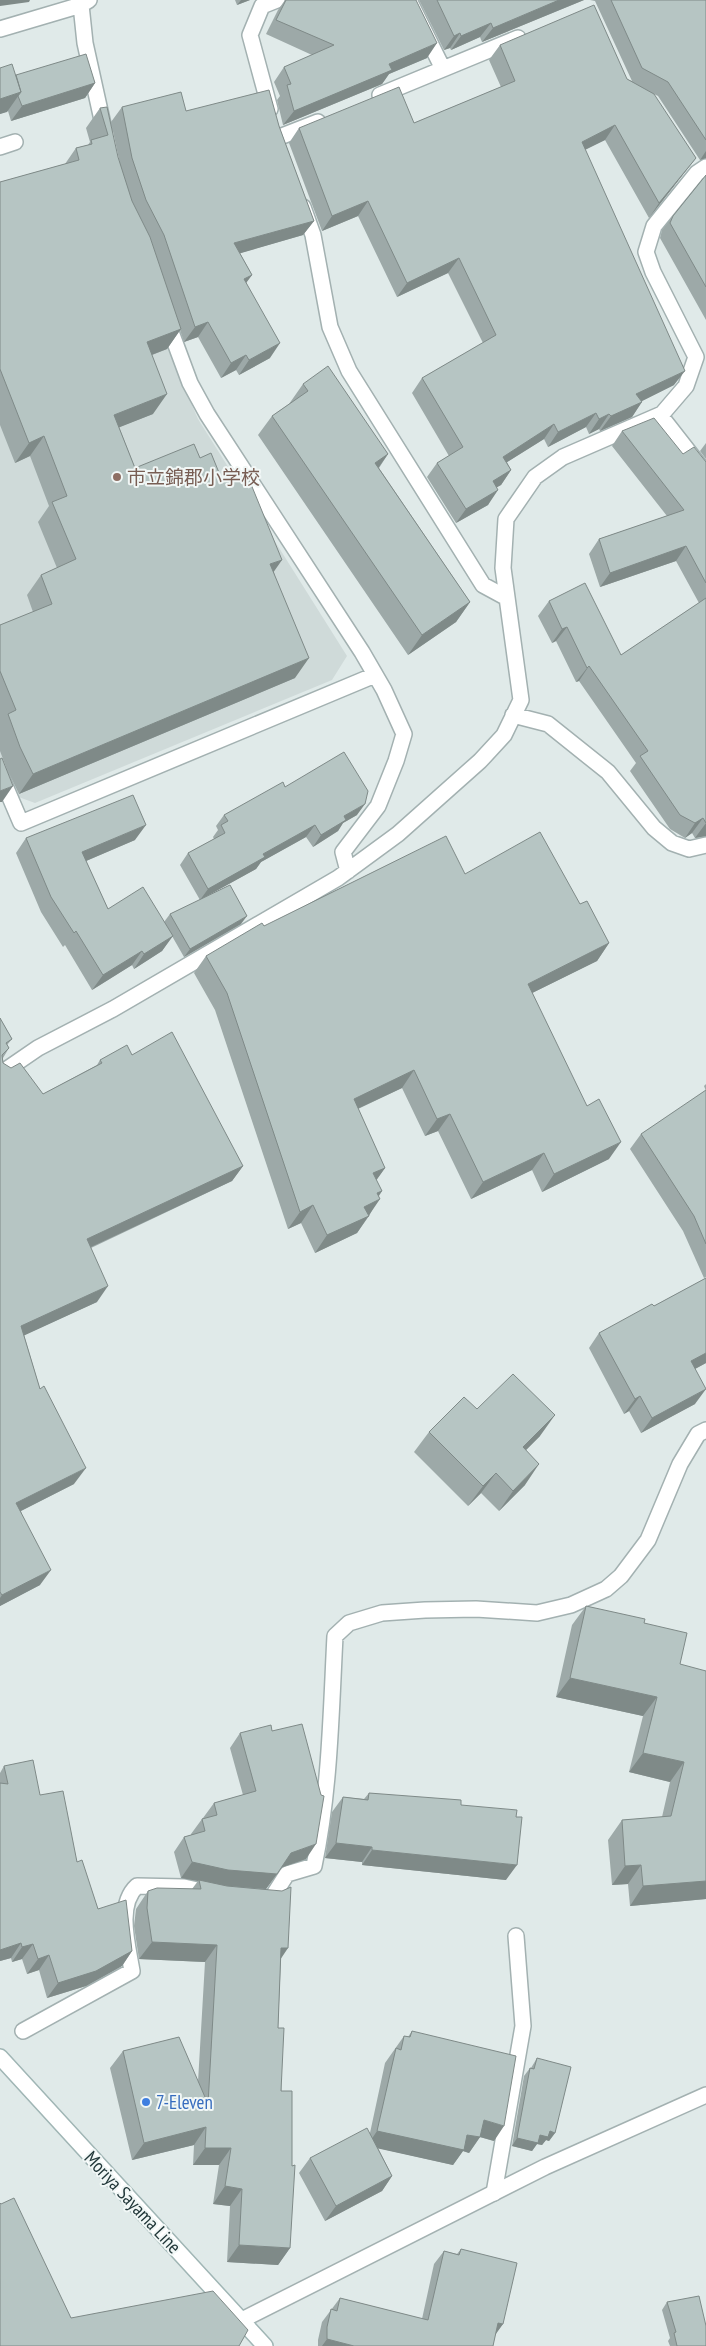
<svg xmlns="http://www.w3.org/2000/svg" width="706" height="2346" font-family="'PT Sans Narrow','Noto Sans JP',sans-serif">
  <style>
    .built { fill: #cfdad9 }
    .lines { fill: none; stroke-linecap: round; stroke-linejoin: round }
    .minor-casing { stroke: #a3b1b1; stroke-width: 18 }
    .tertiary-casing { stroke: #a3b1b1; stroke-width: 18 }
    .secondary-casing { stroke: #a0b6b5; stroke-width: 18 }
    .minor { stroke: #fff; stroke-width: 15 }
    .tertiary { stroke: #fff; stroke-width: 15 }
    .secondary { stroke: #fff; stroke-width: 15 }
    .wall { fill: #9da9a8 }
    .shaded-wall { fill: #7f8a88 }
    .building { fill: #b6c5c3; stroke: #7f8a88 }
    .education-dot { fill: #8d6e63; stroke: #f1f7f6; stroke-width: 2 }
    .shop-dot { fill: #3f7fe0; stroke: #f1f7f6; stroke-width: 2 }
    .labels { text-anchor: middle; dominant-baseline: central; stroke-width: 4; stroke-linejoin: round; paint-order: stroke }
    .education-label { font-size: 19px; fill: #785e54; stroke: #f1f7f6; text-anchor: start }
    .shop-label { font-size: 19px; fill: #366cbe; stroke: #f1f7f6; text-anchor: start }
    .street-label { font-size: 19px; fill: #22383a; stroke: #f1f7f6 }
  </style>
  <rect width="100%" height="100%" fill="#e0eae9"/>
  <path class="built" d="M111 218 198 419 347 656 332 680 35 803 13 795 0 760V248Z"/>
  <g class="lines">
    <g class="minor-casing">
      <path id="minor" d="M409 0 443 69
        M81 5 85 43 104 129
        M0 29 81 5 89 0
        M380 95 518 38
        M270 109 250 35 262 6 277 0
        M277 138 318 122
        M0 147 15 142
        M303 207 313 235 330 327 349 371 483 585 507 598
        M167 321 190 383 207 414 362 652 384 690 404 734 396 761 378 806 343 852 348 871
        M660 415 706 474
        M513 715 548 724 608 772 654 828 672 843 689 849 706 845
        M0 774 21 823 375 675
        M0 1074 38 1048 113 1009 338 878 398 834 480 761 504 735 521 700 503 568 506 519 535 477 563 457 662 414 686 386 696 357 653 272 646 252 654 226 697 173 706 167
        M262 1898 271 1899 287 1874 314 1866C330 1791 331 1712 335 1636L349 1623 382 1613 425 1610 476 1609 537 1613 571 1605 606 1589 621 1576 648 1540 680 1464 698 1434 706 1430
        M23 2031 132 1971C128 1946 116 1905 137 1886L184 1887 211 1893
        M494 2193 523 2026 516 1936"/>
    </g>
    <g class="tertiary-casing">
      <path id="tertiary" d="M242 2320 545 2167 706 2095"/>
    </g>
    <g class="secondary-casing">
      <path id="secondary" d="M0 2057 265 2346"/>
    </g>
    <use href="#minor" class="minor"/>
    <use href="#tertiary" class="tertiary"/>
    <use href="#secondary" class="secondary"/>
  </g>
  <path class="wall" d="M235 0H250L237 5Z
    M285 0H416L427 58 389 74 382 84 283 125 277 100 280 96 274 82 284 67 312 55 266 34 278 10Z
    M419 0H584L482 42 480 37 451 50 450 48 444 50Z
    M590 0H706V158L700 160 658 96 652 93 696 158 685 172 649 218 605 140 585 150 674 385 642 401 632 417 600 431 599 429 589 434 586 427 548 447 544 439 507 462 511 470 501 485 496 487 488 505 456 523 427 477 437 463 449 456 412 393 422 378 483 343 448 273 397 297 358 216 322 231 289 143 299 128 414 123 501 87 489 60 500 45 627 79 632 81 595 1Z
    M0 68 16 75 95 83 85 98 11 121 8 111 0 114Z
    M122 107 186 111 279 126 314 221 303 235 240 253 252 275 246 282 270 358 239 375 236 370 221 378 198 337 184 342 180 330 167 349 152 355 153 414 119 427 135 468 200 458 222 480 274 572 295 678 19 794 6 767 0 751V625L33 612 27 595 41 575 57 568 38 522 49 506 30 456 15 463 0 425V182L65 164 76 148 88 145 90 142 86 128 100 108 120 164 111 122Z
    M706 175V320L660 238 662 230 673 216Z
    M303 384 388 454 379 468 470 602 456 622 408 655 258 435 272 416 289 404Z
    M622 431 683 454 706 462V836L695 838 692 833 685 838 670 829 630 771 636 763 579 681 576 682 556 641 552 643 538 616 549 601 621 655 699 603 676 561 600 587 589 554 599 539 667 516 612 446Z
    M706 443V459L700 451Z
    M285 787 357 815 343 823 338 831 313 847 306 837 261 862 256 869 203 898 241 924 184 957 172 936 162 951 134 969 132 965 92 990 65 945 63 947 41 912 16 853 26 838 135 840 86 861 108 909 164 922 170 914 200 900 180 865 188 853 214 839 213 837 218 830 216 826 224 815Z
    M465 874 580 904 609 943 597 961 532 993 609 1159 542 1192 532 1170 471 1199 438 1131 425 1136 402 1088 358 1109 385 1168 376 1180 382 1191 379 1196 369 1216 357 1233 315 1253 301 1223 288 1229 215 1010 194 973 206 956 264 926Z
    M0 1018 12 1039 7 1045 9 1048 3 1058V1063L43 1094 97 1065 100 1060 132 1055 243 1166 232 1181 91 1248 97 1302 24 1335 40 1389 74 1484 21 1511 40 1585 0 1606Z
    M706 1084V1277L704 1278 683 1231 630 1149 641 1134 706 1091 704 1086Z
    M706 1278V1363L695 1369V1404L641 1433 629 1411 624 1414 589 1348 599 1333 654 1306Z
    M477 1409 540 1436 526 1450 525 1485 499 1511 481 1493 468 1506 414 1452 429 1432Z
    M586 1606 644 1623 680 1664 706 1899 630 1906 628 1884 612 1885 608 1840 622 1820 662 1817 670 1782 629 1772 643 1716 556 1697 572 1625Z
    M240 1733 306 1859 281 1868 266 1889 281 1959 278 2028 290 2248 278 2265 227 2262 230 2206 213 2204 219 2165H193L194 2145 132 2160 110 2068 123 2051 198 2082 205 1962 139 1959 134 1926 136 1909 148 1891 192 1889 198 1881 181 1878 174 1852 184 1837 191 1835V1834L202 1819 203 1818 214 1803 243 1795 230 1748Z
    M4 1766 40 1795 77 1862 98 1909 132 1951 122 1966 86 1986 47 1998 39 1970 27 1974 22 1959 12 1962 11 1958 0 1961V1773Z
    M369 1793 461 1805 506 1880 362 1865V1862L325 1858 332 1812 343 1797 364 1799Z
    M412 2031 494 2141 480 2137 469 2153 463 2151 453 2165 378 2148 392 2176 382 2191 325 2221 299 2173 310 2158 370 2133 385 2063 404 2036 408 2037Z
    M537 2058 555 2133 549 2141 546 2140 542 2145 537 2144 532 2151 512 2146 524 2076 530 2068H531Z
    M461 2249 503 2324 495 2334 493 2346H318V2340L322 2322 340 2298 422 2319 434 2264 444 2251 457 2254Z
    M667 2302 706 2346H670L668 2341 670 2338 662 2310Z"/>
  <path class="shaded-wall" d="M0 0H30L29 2 0 6Z
    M241 0H250L237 5Z
    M559 0H584L482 42 493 28Z
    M491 23 480 37 451 50 461 36Z
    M460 33 450 48 444 50 454 36Z
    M437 43 427 58 389 74 382 84 283 125 294 111 389 64Z
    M95 83 85 98 11 121 22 106Z
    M21 92 7 112 0 114V99Z
    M615 125 605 140 572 156 582 142Z
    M706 151V158L700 160Z
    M696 158 685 172 649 218 659 203Z
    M368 201 358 216 322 231 332 216Z
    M314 221 303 235 224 258 234 243Z
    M459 258 448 273 397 297 407 283Z
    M252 275 241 290 244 279Z
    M208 322 198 337 184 342 195 327Z
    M181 329 167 349 133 362 147 342Z
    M280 343 270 358 239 375 249 360Z
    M246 355 236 370 221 378 231 363Z
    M685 371 674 385 626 409 636 394Z
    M167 394 153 414 100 435 114 415Z
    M642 402 632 417 600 431 611 416Z
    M596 413 586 427 548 447 558 432Z
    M609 414 599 429 589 434 599 419Z
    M554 424 544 439 493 471 503 457Z
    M44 436 30 456 15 463 29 443Z
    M388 454 374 474 375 463Z
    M511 470 501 485 482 496 493 481Z
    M498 490 488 505 456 523 466 509Z
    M686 546 676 561 600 587 610 573Z
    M282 560 268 580 270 564Z
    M470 602 456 622 408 655 422 635Z
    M567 627 556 641 552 643 562 629Z
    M309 658 295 678 19 794 33 774Z
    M589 666 579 681 576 682 587 668Z
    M13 786 2 802H0V791Z
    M365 804 357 815 343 823 338 831 313 847 321 835 344 816Z
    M703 818 692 833 685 838 695 823Z
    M706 823V836L695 838Z
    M146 825 135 840 72 867 82 852Z
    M315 825 306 837 261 862 256 869 200 900 208 889 263 854Z
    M247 916 241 924 184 957 190 949Z
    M173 936 162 951 134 969 144 954Z
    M609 943 597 961 516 1001 528 984Z
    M142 951 132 965 92 990 103 975Z
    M414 1070 402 1088 342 1116 354 1099Z
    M450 1114 438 1131 425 1136 437 1119Z
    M621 1142 609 1159 542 1192 554 1174Z
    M544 1153 532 1170 471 1199 483 1182Z
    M243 1166 232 1181 76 1254 87 1239Z
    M385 1168 373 1185V1173Z
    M382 1191 374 1202 380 1199 357 1233 315 1253 327 1235 364 1207 377 1193Z
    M313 1205 301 1223 288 1229 300 1212Z
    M108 1286 97 1302 10 1342 21 1326Z
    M706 1353V1363L680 1377 691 1361Z
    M706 1389 695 1404 641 1433 652 1418Z
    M640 1396 629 1411 624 1414 635 1399Z
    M555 1415 540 1436 508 1468 523 1447Z
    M539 1464 525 1485 499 1511 513 1491Z
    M86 1468 74 1484 5 1519 16 1503Z
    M496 1473 481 1493 468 1506 483 1486Z
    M51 1570 40 1585 0 1606V1598L2 1595Z
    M570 1678 657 1697 643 1716 556 1697Z
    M643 1753 684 1762 670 1782 629 1772Z
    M336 1843 372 1847 362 1862 325 1858Z
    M316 1844 306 1859 280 1868 291 1853Z
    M372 1850 517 1865 506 1880 362 1865Z
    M192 1862 277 1874 266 1889 217 1885 199 1880 198 1881 181 1878Z
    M641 1865 628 1884 612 1885 625 1866Z
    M706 1881V1899L630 1906 643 1886Z
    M152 1942 217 1945 205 1962 139 1959Z
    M21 1943 11 1958 0 1961V1950Z
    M33 1944 22 1959 12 1962 22 1947Z
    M281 1948H288L276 1966Z
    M132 1951 122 1966 86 1986 47 1998 58 1983Z
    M49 1955 39 1970 27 1974 38 1959Z
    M484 2120 504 2126 494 2141 473 2135Z
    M206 2127 194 2145 132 2160 144 2143Z
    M377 2131 467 2135 480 2137 469 2153 463 2151 453 2165 367 2146Z
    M550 2131 555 2133 549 2141 546 2140 542 2145 537 2144 532 2151 512 2146 517 2138 540 2135Z
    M205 2148H231L219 2165H193Z
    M392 2176 382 2191 325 2221 336 2206Z
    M225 2186 242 2189 230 2206 213 2204Z
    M239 2245 290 2248 278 2265 227 2262Z
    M498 2323 503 2324 493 2338Z
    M327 2339 354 2346H322Z"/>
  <path class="building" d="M286 0H416L437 43 389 64 392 70 294 111 287 85 291 84 284 67 334 45 276 20Z
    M437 0H559L493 28 491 23 461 36 460 33 454 36Z
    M611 0H706V140L668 82 642 68Z
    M594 5 627 79 654 94 696 158 659 203 615 125 582 142 685 371 636 394 642 402 611 416 609 414 599 419 596 413 558 432 554 424 503 457 511 470 493 481 498 490 466 509 437 463 463 447 422 378 496 335 459 258 407 283 368 201 332 216 299 128 399 87 414 123 515 81 500 45Z
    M86 54 95 83 22 106 18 96 21 92 16 75Z
    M12 64 21 92 0 99V68Z
    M269 90 279 126 314 221 234 243 252 275 244 279 280 343 249 360 246 355 231 363 208 322 195 327 164 235 146 200 132 158 122 107 181 92 186 111Z
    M107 107 118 157 132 201 150 237 181 329 147 342 167 394 114 415 135 468 194 444 200 458 211 453 222 480 246 472 282 560 270 564 309 658 33 774 20 747 8 714 16 710 0 671V625L52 604 41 575 76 559 52 502 67 496 44 436 29 443 0 369V182L79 160 76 148 92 144 91 140 108 135 100 108Z
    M706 175V287L670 223 673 216Z
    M328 366 388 454 375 463 470 602 422 635 272 416 308 391 303 384Z
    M654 418 683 454 694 447 706 462V583L686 546 610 573 599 539 684 510 622 431Z
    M585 583 621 655 706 598V823L703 818 695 823 680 815 640 756 648 751 589 666 587 668 567 627 562 629 549 601Z
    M344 752 368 791 365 804 344 816 346 820 321 835 315 825 263 854 265 857 208 889 188 853 225 833 221 825 228 821 224 815 283 782 285 787Z
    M2 758 13 786 0 791V759Z
    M133 795 146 825 82 852 108 909 143 887 173 936 144 954 142 951 103 975 76 931 74 933 51 897 26 838Z
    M540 832 580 904 587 901 609 943 528 984 587 1106 599 1099 621 1142 554 1174 544 1153 483 1182 450 1114 437 1119 414 1070 354 1099 385 1168 373 1173 382 1191 377 1193 380 1199 364 1207 369 1216 327 1235 313 1205 300 1212 227 993 206 956 262 923 264 926 446 836 465 874Z
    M230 885 247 916 190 949 170 914Z
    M0 1018 12 1039 6 1043 9 1048 2 1055 3 1063 11 1068 20 1063 43 1094 102 1063 100 1060 127 1045 132 1055 172 1032 243 1166 87 1239 108 1286 21 1326 40 1389 44 1386 86 1468 16 1503 51 1570 2 1595 0 1592Z
    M706 1090V1244L694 1216 641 1134Z
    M706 1278V1353L691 1361 706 1389 652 1418 640 1396 635 1399 599 1333 652 1304 654 1306Z
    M513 1374 555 1415 523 1447 539 1464 513 1491 496 1473 483 1486 429 1432 464 1397 477 1409Z
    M586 1606 645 1619 644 1623 687 1633 680 1664 706 1671V1881L643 1886 641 1865 625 1866 622 1820 671 1816 684 1762 643 1753 657 1697 570 1678Z
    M302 1724 321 1795 324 1796 316 1844 291 1853 277 1874 228 1870 192 1862 184 1837 205 1831 202 1819 217 1815 214 1803 256 1791 240 1733 271 1725 272 1731Z
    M33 1760 40 1795 63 1791 77 1862 82 1860 98 1909 126 1900 132 1951 96 1971 58 1983 49 1955 38 1959 33 1944 22 1947 21 1943 0 1950V1783L8 1784 4 1766Z
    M369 1793 461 1800V1805L517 1810 516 1817H522L517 1865 372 1850V1847L336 1843 343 1797 368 1800Z
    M199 1880 227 1886 282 1891 291 1887 288 1948H281L278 2028H284L281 2091H292V2166L295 2165 290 2248 239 2245 242 2189 225 2186 231 2148H205L206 2127 144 2143 123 2051 179 2037 208 2104 217 1945 152 1942 147 1908 148 1891 157 1888 201 1889Z
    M412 2031 516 2056 504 2126 484 2120 480 2137 467 2135 464 2150 377 2131 396 2048 401 2050 404 2036 410 2037Z
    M537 2058 571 2067 555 2133 550 2131 548 2137 540 2135 538 2143 517 2138 530 2068 534 2069Z
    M367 2128 392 2176 336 2206 310 2158Z
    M14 2198 71 2318 213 2291 248 2330 239 2346H0V2203L1 2204Z
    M461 2249 517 2263 503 2324 498 2323 493 2346H354L327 2339V2327L331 2309 337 2311 340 2298 428 2320 444 2251 459 2255Z
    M699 2296 706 2326V2346H677L674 2333 676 2332 667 2302Z"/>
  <circle class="education-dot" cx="117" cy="477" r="5"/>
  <circle class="shop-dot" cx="146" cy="2102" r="5"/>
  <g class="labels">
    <g class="education-label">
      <text x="127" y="477">市立錦郡小学校</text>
    </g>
    <g class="shop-label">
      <text x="156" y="2102">7-Eleven</text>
    </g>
    <g class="street-label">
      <text transform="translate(133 2202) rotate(47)">Moriya Sayama Line</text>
    </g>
  </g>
</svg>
